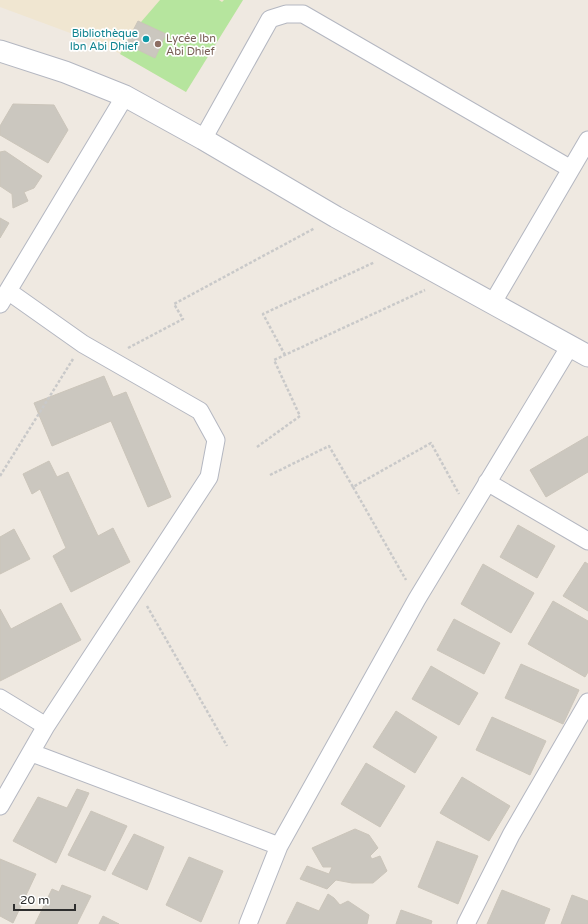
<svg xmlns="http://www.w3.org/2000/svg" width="588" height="924" font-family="'Varela Round',sans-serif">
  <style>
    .education { fill: #f0e6d1 }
    .green { fill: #b6e59e }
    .building { fill: #cbc7bf; stroke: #cbc5ba }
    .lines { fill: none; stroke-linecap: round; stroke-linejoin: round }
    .minor-casing { stroke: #b4b7c1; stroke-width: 19 }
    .tertiary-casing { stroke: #b4b7c1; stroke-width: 23 }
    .path { stroke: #c9c9c9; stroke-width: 2.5; stroke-dasharray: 3 2; stroke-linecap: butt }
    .minor { stroke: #fff; stroke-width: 17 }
    .tertiary { stroke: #fff; stroke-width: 21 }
    .culture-dot { fill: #0f9aa8; stroke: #fff; stroke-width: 1.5 }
    .education-dot { fill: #8d6e63; stroke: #fff; stroke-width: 1.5 }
    .labels { text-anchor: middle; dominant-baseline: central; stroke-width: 3.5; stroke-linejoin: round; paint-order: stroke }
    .culture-label { font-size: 11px; fill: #0d838f; stroke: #fff; text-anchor: end }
    .education-label { font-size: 11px; fill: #785e54; stroke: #fff; text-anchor: start }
  </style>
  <rect width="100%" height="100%" fill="#efe9e1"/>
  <path class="education" d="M0 0H243L186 92 108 47 0 7Z"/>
  <path class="green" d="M160 0H219L222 2 224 0H243L186 92 120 54 141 22Z"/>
  <path class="building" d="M138 21 166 34 155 58 126 44Z
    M13 104 54 105 68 130 48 163 0 135V126Z
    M5 151 42 176 34 188 24 192 28 201 13 208 12 194 0 186V152Z
    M0 218 9 223 0 238Z
    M104 376 113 397 126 392 171 497 148 507 111 421 52 446 34 403Z
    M588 436V472L546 497 530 470Z
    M49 461 57 477 68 472 98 536 113 528 130 562 71 592 53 556 66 548 40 489 32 494 23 474Z
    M518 525 555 546 537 578 500 557Z
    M14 529 30 559 0 574V537Z
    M585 562 588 564V611L563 596Z
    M483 564 534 593 511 633 461 604Z
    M553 601 588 621V672L585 677 528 644Z
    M61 603 81 640 0 681V609L11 629Z
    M454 619 500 643 484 674 437 650Z
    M521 664 579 690 563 724 505 698Z
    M431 666 478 693 459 725 412 699Z
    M396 711 437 737 415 773 373 747Z
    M492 717 546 741 530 775 476 750Z
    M366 763 405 786 380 827 341 804Z
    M462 777 510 806 489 841 440 813Z
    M77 789 89 793 56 863 13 841 38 797 67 808Z
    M91 811 127 826 105 871 68 855Z
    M355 829 369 835 378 848 370 856 372 859 380 856 387 871 373 883H352L336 880 327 889 300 879 307 866 329 874 332 867H323L312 848Z
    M134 834 164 847 147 890 112 874Z
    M437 841 478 856 458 904 418 887Z
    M189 857 223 871 201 922 166 905Z
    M0 859 36 874 13 923 0 916Z
    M62 885 91 896 77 924H35L52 889 59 892Z
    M502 890 550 909 544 924H487Z
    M328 894 334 898 340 905 348 901 369 915 367 924H286L297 902 319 911Z
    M572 895 588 901V924H561Z
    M401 910 432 921 431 924H396Z
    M103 916 119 924H99Z"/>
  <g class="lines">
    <g class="minor-casing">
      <path id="minor" d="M203 139 270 19 286 14H303L571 169
        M0 304 125 96
        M492 304 588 140
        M487 482 588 541
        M0 698 46 726
        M32 753 279 846
        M0 806 46 726 209 477 216 440 200 411 83 344 8 291
        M248 924 279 846 417 599 570 346
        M466 924 511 835 588 702"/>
    </g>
    <g class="tertiary-casing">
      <path id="tertiary" d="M0 51 65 72 125 96 203 139 336 217 588 356"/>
    </g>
    <path class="path" d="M128 348 183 319 174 304 315 228
      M285 355 263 314 375 262
      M257 447 300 416 274 360 425 290
      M270 475 329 446 353 487 431 443 459 494
      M0 476 73 359
      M353 487 406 580
      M147 606 227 746"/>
    <use href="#minor" class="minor"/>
    <use href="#tertiary" class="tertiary"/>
  </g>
  <circle class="culture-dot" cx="146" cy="39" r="4"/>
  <circle class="education-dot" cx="158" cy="44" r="4"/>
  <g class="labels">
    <g class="culture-label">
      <text x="138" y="33">Bibliothèque<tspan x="138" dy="13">Ibn Abi Dhief</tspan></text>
    </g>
    <g class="education-label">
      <text x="166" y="38">Lycée Ibn<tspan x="166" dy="13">Abi Dhief</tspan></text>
    </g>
  </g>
  <path d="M14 904v6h61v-6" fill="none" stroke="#2e2e2e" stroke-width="2"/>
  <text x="20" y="904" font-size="12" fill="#2e2e2e" stroke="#ffffff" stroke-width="3" paint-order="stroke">20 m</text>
</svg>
